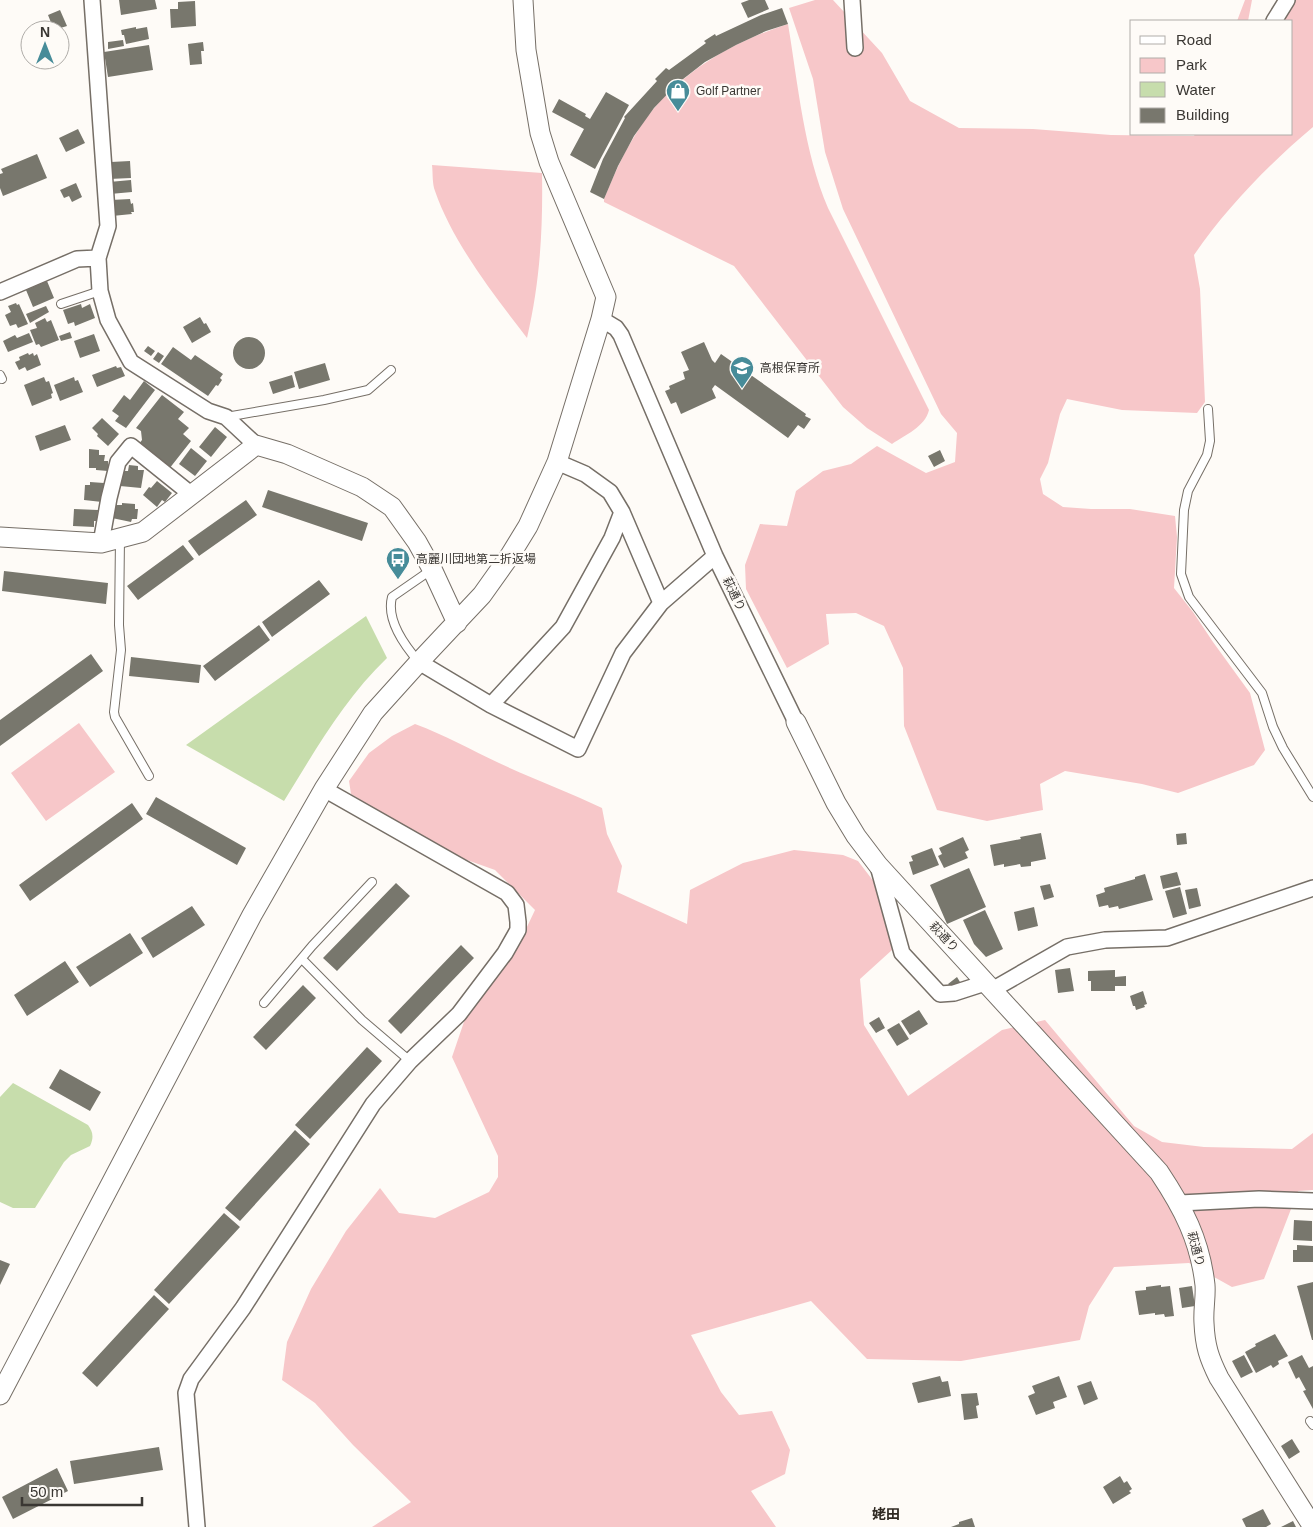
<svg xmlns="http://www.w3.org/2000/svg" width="1313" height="1527" font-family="Arial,'Noto Sans JP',sans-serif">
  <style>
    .green { fill: #f7c7c9 }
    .water { fill: #c7ddac }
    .building { fill: #78776d }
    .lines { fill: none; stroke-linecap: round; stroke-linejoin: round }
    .service-casing { stroke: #766f67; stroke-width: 10 }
    .minor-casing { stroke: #766f67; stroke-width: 18 }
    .tertiary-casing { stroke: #766f67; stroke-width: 21 }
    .service { stroke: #fff; stroke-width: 8 }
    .minor { stroke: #fff; stroke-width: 15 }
    .tertiary { stroke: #fff; stroke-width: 19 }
    .labels { text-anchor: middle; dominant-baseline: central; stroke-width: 5; stroke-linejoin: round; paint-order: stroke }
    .poi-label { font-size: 12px; fill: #3a3733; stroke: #fefbf7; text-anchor: start }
    .street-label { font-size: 12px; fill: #3a3733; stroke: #fefbf7 }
    .neighbourhood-label { font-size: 14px; font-weight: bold; fill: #2f2922; stroke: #fefbf7 }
  </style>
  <rect width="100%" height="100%" fill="#fefbf7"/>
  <path class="green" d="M815 0H833L882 53 910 101 959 128 1033 129 1111 135 1194 136 1195 134H1292V21H1282L1294 0H1313V127C1268 165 1227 207 1194 255L1200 289 1205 402 1197 413 1122 410 1067 399 1060 414 1048 463 1040 479 1043 494 1063 507 1091 509H1130L1175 516 1177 537 1174 588 1193 612 1213 642 1250 693 1265 750 1254 765 1178 793 1142 784 1065 771 1040 784 1043 810 987 821 937 810 904 726 903 668 884 626 856 613 826 614 829 644 787 668 746 589 745 565 760 524 787 526 796 491 823 471 851 464 877 446 926 473 955 462 957 433 941 414 843 209 825 152 813 79 789 8Z
    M1245 0H1252L1248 21H1237Z
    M788 24C798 84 804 152 828 208L929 410C925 427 905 435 892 444L867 428 843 407 734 266 604 202V199C613 177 622 156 634 137 668 79 726 44 788 24Z
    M432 165 542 173C543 230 540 282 527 338 494 295 453 243 435 191 432 183 433 173 432 165Z
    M79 723 115 772 46 821 11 773Z
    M415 724C445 735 471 750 499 763 533 779 569 792 602 808L607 834 622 866 617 892 687 924 690 890 743 863 794 850 843 855 858 861 881 891 892 950 860 979 864 1025 908 1096 1002 1030 1045 1020 1134 1126 1162 1142 1204 1147 1292 1149 1313 1133V1190L1298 1191 1264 1279 1232 1287 1189 1263 1114 1267 1089 1306 1080 1340 961 1361 867 1359 811 1301 691 1335 721 1392 739 1415 772 1411 790 1450 785 1474 751 1491 776 1527H372L411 1502 353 1445 315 1403 282 1380 287 1342 311 1289 346 1231 380 1188 399 1213 435 1218 489 1192 498 1177V1156L452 1057 466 1016 517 948 535 910 495 870 439 850 351 794 349 781 369 753 392 736Z"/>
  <path class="water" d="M366 616 387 658C344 699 315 751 284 801L186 745Z
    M13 1083 88 1125C93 1132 94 1137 90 1146L71 1155 64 1162 35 1208H13L0 1202V1097Z"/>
  <path class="building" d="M119 0H155L157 9 121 15Z
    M749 0H765L769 9 748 18 741 3Z
    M195 1 196 26 171 28 170 9H178V2Z
    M782 8 788 24 766 31 736 45 705 62 678 83 654 108 634 136 618 166 604 199 590 192 603 159 625 118 624 117 657 81 655 79 666 68 669 70 706 43 704 41 715 34 716 36 761 15Z
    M60 10 67 26 54 30 48 15Z
    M136 27V29L147 27 149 39 126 44 124 35H122L121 30Z
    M123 40 124 46 108 49V42Z
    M203 42 204 51H201L202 64 190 65 188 44Z
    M149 45 153 70 108 77 104 52Z
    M606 92 629 105 595 169 570 155 584 129 552 112 559 99 586 114 585 116 590 119Z
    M78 129 85 143 66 152 59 138Z
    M37 154 47 178 3 196 0 188V174L3 173 1 169Z
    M130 161 131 178 109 179V172H112L111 162Z
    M131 180 132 192 110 194 109 182Z
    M76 183 82 197 72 202 69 196 64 198 60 190Z
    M130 199 131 204 133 203 134 212H131L132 214 112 216 111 200Z
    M47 281 54 298 33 307 26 290Z
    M16 303 17 305 19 304 28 324 18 328 16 324 10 326 5 315 11 312 8 306Z
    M81 304 82 308 90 304 95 318 75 326 74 322 68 324 63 310Z
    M46 306 49 312 30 323 26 314Z
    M200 317 204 324 206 323 211 332 192 343 183 327Z
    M45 318 47 322 51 320 59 340 41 347 39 344 36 345 30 330 37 328 35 323Z
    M70 332 72 338 61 341 59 336Z
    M29 333 33 342 8 352 3 341 15 335 17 338Z
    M94 334 100 351 80 358 74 341Z
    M233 353a16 16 0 1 1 32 0a16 16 0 1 1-32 0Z
    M704 342 712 360 715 363 721 354 806 414 805 416 811 419 804 429 798 425 788 438 715 385 712 389 716 398 681 414 676 402 671 404 665 391 670 389 669 386 685 379 683 372 689 370 681 352Z
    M148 346 155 351 151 356 144 351Z
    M173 347 191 360 195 355 223 374 220 378 222 380 218 386 216 385 208 396 161 364Z
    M158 352 164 356 159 363 153 359Z
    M28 353 29 355 33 353 34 356 37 354 41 365 27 371 25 367 19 370 15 362 20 360 19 357Z
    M325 363 330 380 299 389 294 372Z
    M116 366 117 368 121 367 125 376 97 387 92 375Z
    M292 375 295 387 273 394 269 382Z
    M44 377 46 382 49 381 53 393 51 394 52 398 32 406 24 385Z
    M74 377 75 381 78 380 83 392 60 401 54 385Z
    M144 381 155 390 126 428 115 421 119 416 112 411 124 395 130 400Z
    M162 395 184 412 178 419 189 428 183 434 191 441 169 469 138 445 142 440 141 431 136 428Z
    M102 418 119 434 108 446 97 436 98 434 92 428Z
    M65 425 71 440 40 451 35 436Z
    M215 427 227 437 211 457 199 447Z
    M191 448 207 461 195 476 179 464Z
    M89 449 99 450V455H105L104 461H108V471L96 470V468H89Z
    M940 450 945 461 934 467 928 456Z
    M129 465 138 466V470H144L141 488 120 486 122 471H128Z
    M157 481 172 493 165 502 162 500 157 507 143 495 149 487 151 488Z
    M90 482 104 483 102 502 84 500 85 485H90Z
    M268 490 368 523 362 541 262 507Z
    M246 500 257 515 199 556 188 541Z
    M122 503 135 504V509H138L137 519H132L131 522 112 518 113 510H115L116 505H122Z
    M74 509 98 510 97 521H94V527L73 526Z
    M183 545 194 559 138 600 127 586Z
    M4 571 108 583 106 604 2 591Z
    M319 580 330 594 272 637 262 622Z
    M259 625 270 640 215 681 203 666Z
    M91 654 103 671 0 746V720Z
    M131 657 201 665 199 683 129 676Z
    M156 797 246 848 237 865 146 814Z
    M132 803 143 819 30 901 19 885Z
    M1041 833 1046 859 1031 862V866L1021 867 1020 864 1004 867V864L994 866 990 845 1021 839 1020 837Z
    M1186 833 1187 844 1177 845 1176 834Z
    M963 837 969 850 965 852 968 858 944 868 938 856 942 854 939 848Z
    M932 848 939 865 913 875 909 862 913 861 911 856Z
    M969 868 986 907 947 924 930 885Z
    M1177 872 1181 885 1163 889 1160 876Z
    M1145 874 1153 900 1119 909 1118 906 1109 908 1108 905 1099 907 1096 895 1105 892 1104 888 1135 879V877Z
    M396 883 410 896 337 971 323 958Z
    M1050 884 1054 897 1044 900 1040 886Z
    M1180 887 1187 914 1173 918 1165 891Z
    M1197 888 1201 906 1189 909 1185 890Z
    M192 906 205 925 153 958 141 938Z
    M1034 907 1038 926 1018 931 1014 912Z
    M985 910 1003 949 986 957 974 944 963 920Z
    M130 933 143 953 90 987 76 967Z
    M461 945 474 958 401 1034 388 1021Z
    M65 961 79 982 27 1016 14 995Z
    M1070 968 1074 991 1058 993 1055 970Z
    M1115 970V977L1126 976V986H1115V991H1091V981H1088V971Z
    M957 977 960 982 952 988 948 984Z
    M303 985 316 998 266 1050 253 1037Z
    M1143 991 1147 1004 1144 1005 1145 1007 1136 1010 1135 1006H1133L1130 996Z
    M919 1010 928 1024 910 1035 901 1021Z
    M879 1017 885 1028 876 1033 869 1023Z
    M899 1023 909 1039 897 1046 887 1030Z
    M367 1047 382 1061 310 1139 295 1125Z
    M60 1069 101 1092 90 1111 49 1088Z
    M295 1130 310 1144 240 1221 225 1208Z
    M224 1213 240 1227 169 1304 154 1290Z
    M1294 1220 1312 1221V1241L1293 1240Z
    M1297 1245 1313 1246V1262H1293V1250H1297Z
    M0 1260 10 1264 0 1285Z
    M1313 1282V1340H1312L1297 1286Z
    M1161 1285V1287L1170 1286 1174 1316 1165 1317 1164 1314 1155 1315V1313L1139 1315 1135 1291 1146 1290V1287Z
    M1192 1286 1195 1306 1182 1308 1179 1288Z
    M154 1295 169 1309 97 1387 82 1373Z
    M1275 1334 1288 1356 1278 1361 1279 1364 1273 1368 1271 1365 1256 1373 1245 1352 1256 1346 1255 1344Z
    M1244 1355 1253 1372 1241 1378 1232 1361Z
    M1302 1355 1309 1368 1313 1366V1409L1303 1391 1306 1390 1299 1377 1296 1379 1288 1362Z
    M940 1376 942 1382 948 1381 951 1396 918 1403 912 1383Z
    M1059 1376 1067 1397 1053 1402 1055 1408 1036 1415 1028 1396 1035 1393 1032 1386Z
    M1091 1381 1098 1399 1084 1405 1077 1386Z
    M977 1393 979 1405 976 1406 978 1418 964 1420 961 1394Z
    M1292 1439 1300 1452 1289 1459 1281 1446Z
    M159 1447 163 1470 74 1484 70 1461Z
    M57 1468 68 1491 13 1519 2 1497Z
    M1120 1476 1124 1483 1127 1481 1132 1489 1129 1491 1131 1493 1113 1504 1103 1487Z
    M1263 1509 1271 1524 1266 1527H1246L1242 1519Z
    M972 1518 975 1527H951L959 1524V1522Z
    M1293 1521 1296 1527H1281Z"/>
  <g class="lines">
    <g class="service-casing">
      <path id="service" d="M61 304 100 291
        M0 375 2 379
        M1208 409 1210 441 1207 455 1188 491 1184 510 1181 574 1189 597 1262 693 1273 727 1283 748 1313 797
        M226 417 324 400 368 390 391 370
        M120 538 119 625 121 650 114 712 115 717 149 776
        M419 662C405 646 386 620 392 597L431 570
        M302 959 362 1020 410 1061
        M264 1003 312 946 372 882
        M1310 1421 1313 1425"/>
    </g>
    <g class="minor-casing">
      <path id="minor" d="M92 0 108 226 98 258 100 291 108 320 131 362 208 411 226 417 256 445
        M852 0 855 48
        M1274 21 1287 0
        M0 292 77 259 98 258
        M601 319 616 328 621 335 715 556 796 722
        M557 462 585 474 610 492 622 512 661 603
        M101 543 109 498 118 462 131 446 192 495
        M419 662 491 705 578 749 623 653 661 603 715 556
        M491 705 563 627 612 538 622 512
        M878 866 902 953 940 994 954 993 985 983
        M992 990 1067 947 1105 940 1167 938 1313 888
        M1180 1203 1259 1199 1313 1201
        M197 1527 186 1393 191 1379 243 1308 373 1104 410 1061 459 1014 505 953 518 930V922L516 905 507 893 324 789"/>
    </g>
    <g class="tertiary-casing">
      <path id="tertiary" d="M0 537 101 543 143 532 256 445 287 454 362 487 392 507 417 542 432 569 457 623
        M796 722 836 803 856 836 878 865 1159 1172C1183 1208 1200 1240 1205 1285 1206 1297 1203 1310 1204 1323 1205 1346 1209 1358 1219 1378L1313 1527
        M0 1395 252 915 324 789 373 713 419 662 482 595 509 557 528 526 557 462 601 319 606 297 549 162 540 133 526 50 523 0"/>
    </g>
    <use href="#service" class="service"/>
    <use href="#minor" class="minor"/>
    <use href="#tertiary" class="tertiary"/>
  </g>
  <defs>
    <g id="shop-pin" transform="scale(1.25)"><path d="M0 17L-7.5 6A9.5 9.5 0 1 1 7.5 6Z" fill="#478c99" stroke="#fefbf7"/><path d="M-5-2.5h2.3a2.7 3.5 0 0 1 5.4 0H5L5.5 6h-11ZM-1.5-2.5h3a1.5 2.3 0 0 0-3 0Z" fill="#fff"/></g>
    <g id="school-pin" transform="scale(1.25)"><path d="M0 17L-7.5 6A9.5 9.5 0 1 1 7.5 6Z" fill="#478c99" stroke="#fefbf7"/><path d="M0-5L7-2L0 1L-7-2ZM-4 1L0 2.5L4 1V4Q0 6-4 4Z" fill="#fff"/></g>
    <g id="bus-pin" transform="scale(1.25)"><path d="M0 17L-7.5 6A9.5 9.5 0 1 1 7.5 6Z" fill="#478c99" stroke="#fefbf7"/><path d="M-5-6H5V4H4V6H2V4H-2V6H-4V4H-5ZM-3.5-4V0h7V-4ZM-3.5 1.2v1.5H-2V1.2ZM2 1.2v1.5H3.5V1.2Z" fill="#fff"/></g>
  </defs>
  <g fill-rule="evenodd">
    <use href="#shop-pin" x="678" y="91"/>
    <use href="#school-pin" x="742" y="368"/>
    <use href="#bus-pin" x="398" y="559"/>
  </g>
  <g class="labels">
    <g class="poi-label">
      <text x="696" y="91">Golf Partner</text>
      <text x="760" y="368">高根保育所</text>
      <text x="416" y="559">高麗川団地第二折返場</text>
    </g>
    <g class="street-label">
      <text transform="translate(734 594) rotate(64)">萩通り</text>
      <text transform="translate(944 937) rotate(47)">萩通り</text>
      <text transform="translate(1196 1249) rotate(75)">萩通り</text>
    </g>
    <g class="neighbourhood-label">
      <text x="886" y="1514">姥田</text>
    </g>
  </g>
  <rect x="1130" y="20" width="162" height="115" fill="#fefbf7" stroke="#b0ada9"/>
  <rect x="1140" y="36" width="25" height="8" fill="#ffffff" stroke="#b0ada9"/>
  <text x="1176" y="45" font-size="15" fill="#3a3733">Road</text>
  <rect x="1140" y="58" width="25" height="15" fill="#f7c7c9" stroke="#b0ada9"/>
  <text x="1176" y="70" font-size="15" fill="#3a3733">Park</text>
  <rect x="1140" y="82" width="25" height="15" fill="#c7ddac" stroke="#b0ada9"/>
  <text x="1176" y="95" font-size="15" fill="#3a3733">Water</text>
  <rect x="1140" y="108" width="25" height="15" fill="#78776d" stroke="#b0ada9"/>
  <text x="1176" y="120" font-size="15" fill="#3a3733">Building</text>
  <g transform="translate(45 45)"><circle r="24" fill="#fefbf7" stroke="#b0ada9"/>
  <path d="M0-4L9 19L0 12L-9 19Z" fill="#478c99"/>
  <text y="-8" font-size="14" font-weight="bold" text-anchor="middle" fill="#3a3733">N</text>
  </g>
  <path d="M22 1497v8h120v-8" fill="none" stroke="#3a3733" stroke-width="2.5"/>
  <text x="30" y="1497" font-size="15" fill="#3a3733" stroke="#fefbf7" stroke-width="4" paint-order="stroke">50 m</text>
</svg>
